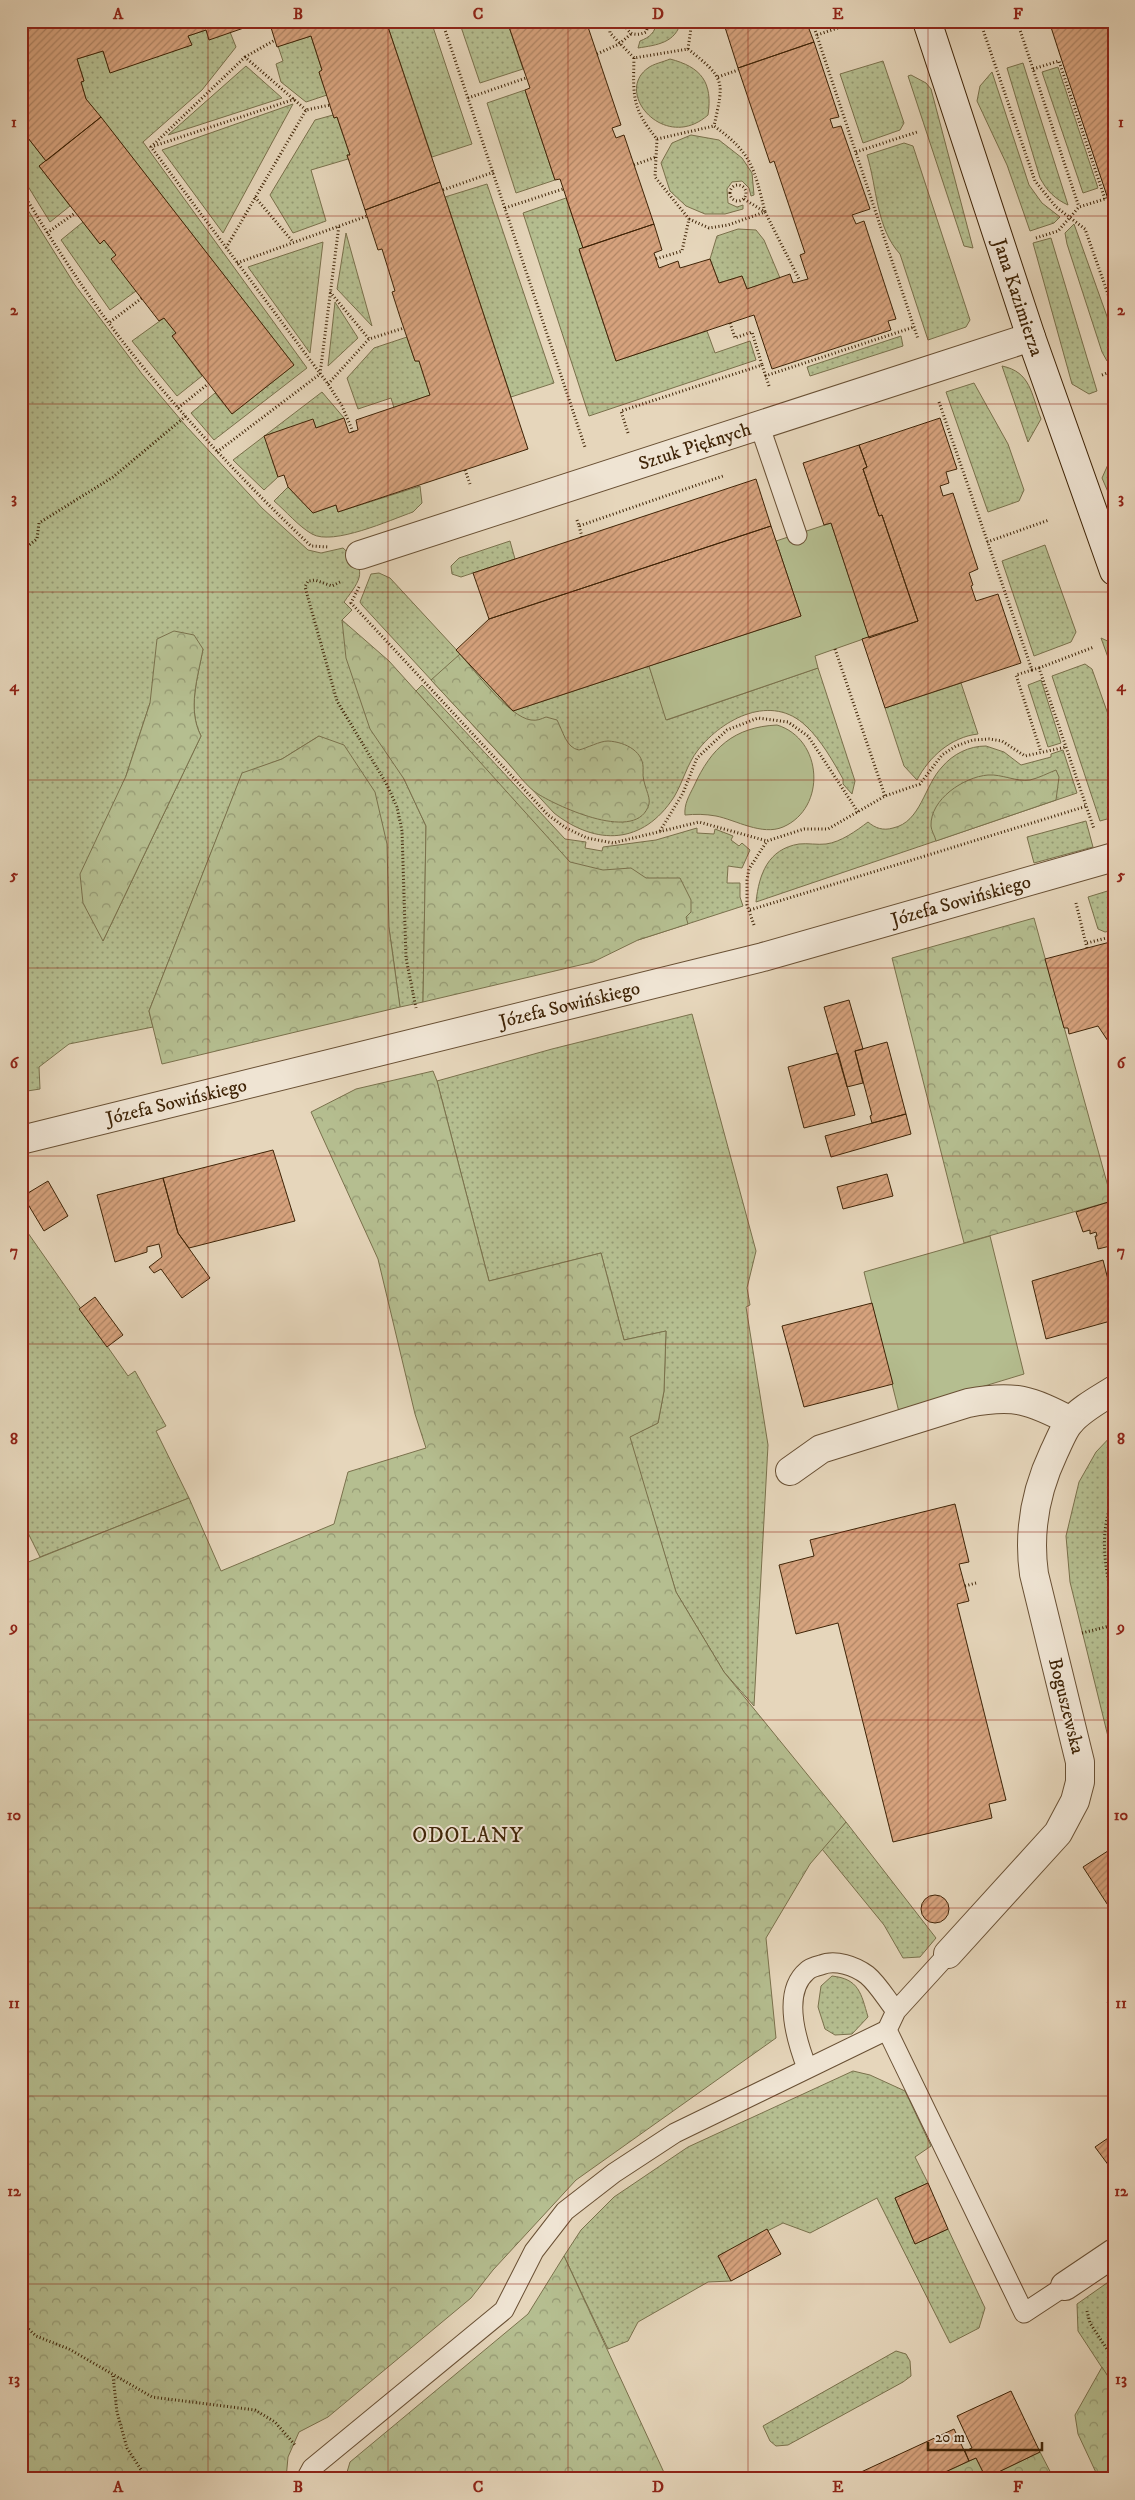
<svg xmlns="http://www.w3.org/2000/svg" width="1135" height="2500" font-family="'IM FELL DW Pica',serif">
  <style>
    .grass { fill: url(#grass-dots); stroke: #7a714c; fill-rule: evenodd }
    .forest { fill: url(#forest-crowns); stroke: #7a714c }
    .park { fill: #b5be90; stroke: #7a714c }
    .building { fill: url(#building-hatch); stroke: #3f2407 }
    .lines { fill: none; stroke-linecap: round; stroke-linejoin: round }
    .lane-casing { stroke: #695034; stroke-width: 21 }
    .street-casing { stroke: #695034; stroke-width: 30 }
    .secondary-casing { stroke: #3f2407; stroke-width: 30 }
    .path { stroke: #3f2407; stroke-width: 3; stroke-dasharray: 1 2.5; stroke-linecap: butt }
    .lane { stroke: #efe4d3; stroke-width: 19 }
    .street { stroke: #efe4d3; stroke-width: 28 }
    .secondary { stroke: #efe4d3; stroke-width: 28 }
    .grid { fill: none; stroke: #8f2418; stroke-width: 1; stroke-opacity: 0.55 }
    .labels { text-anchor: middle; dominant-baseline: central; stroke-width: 4; stroke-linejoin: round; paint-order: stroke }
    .street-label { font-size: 19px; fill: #3f2407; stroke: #efe4d3 }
    .quarter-label { font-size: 21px; letter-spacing: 1px; fill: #3f2407; stroke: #efe4d3 }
    .neatline { fill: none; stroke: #8f2418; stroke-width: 2 }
    .grid-label { font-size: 16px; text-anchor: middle; font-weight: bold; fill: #8f2418 }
  </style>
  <defs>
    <pattern id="grass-dots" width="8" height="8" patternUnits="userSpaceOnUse" patternTransform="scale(1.25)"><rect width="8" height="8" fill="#b5be90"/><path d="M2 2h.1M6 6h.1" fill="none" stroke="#959a74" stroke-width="1.8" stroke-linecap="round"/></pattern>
    <pattern id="forest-crowns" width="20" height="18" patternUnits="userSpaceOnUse" patternTransform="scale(1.25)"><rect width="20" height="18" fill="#b5be90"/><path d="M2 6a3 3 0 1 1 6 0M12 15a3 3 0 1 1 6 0" fill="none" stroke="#959a74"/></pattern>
    <pattern id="building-hatch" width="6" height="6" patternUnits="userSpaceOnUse" patternTransform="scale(1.25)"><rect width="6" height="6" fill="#d6a27d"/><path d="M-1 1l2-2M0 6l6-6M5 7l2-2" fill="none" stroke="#af8464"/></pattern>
  </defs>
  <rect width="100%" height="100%" fill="#e6d6bb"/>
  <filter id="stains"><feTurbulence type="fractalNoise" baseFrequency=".004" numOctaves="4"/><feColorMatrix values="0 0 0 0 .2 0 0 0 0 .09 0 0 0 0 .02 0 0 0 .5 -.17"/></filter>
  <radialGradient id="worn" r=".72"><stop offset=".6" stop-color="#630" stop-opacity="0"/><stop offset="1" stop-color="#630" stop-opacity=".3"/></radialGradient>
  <path class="grass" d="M386 21H431L472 144 432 157Z
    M459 21H507L523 69 480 83Z
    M657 21H681C676 43 657 45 638 48L640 41C650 37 655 33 657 21Z
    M206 30 230 32 236 47 202 90 143 142 307 368 214 440 191 413 215 393 232 414 294 365 86 99 81 82 84 81 77 59 103 51 110 72 191 45 188 36Z
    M311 36 322 70 319 72 327 95 306 102 281 82 276 64 283 61 278 46Z
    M670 59C701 67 713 82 708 115 665 153 613 93 648 68 653 64 663 62 670 59Z
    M883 61 904 123 900 130 863 143 840 74Z
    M1023 63 1068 205C1055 199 1047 191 1040 178L1007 68Z
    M246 66 282 98 168 135Z
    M1058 67 1098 188 1083 193 1042 72Z
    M992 72 1029 185 1042 203 1060 217 1054 223 1030 231 1007 165 977 101 980 86Z
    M911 75 926 83 931 89 973 248 964 246 908 76Z
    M525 90 555 180 516 193 487 103Z
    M293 104 223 233 162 150Z
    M333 115 334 118 337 117 350 155H347L348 159 311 170 326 221 293 233 270 195 315 120Z
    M21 129 46 161 39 166 70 206 50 222 21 175Z
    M691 135 719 140 742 158 752 173 754 195 751 196 749 188 742 181 732 182 727 189 728 203 737 207 743 205V209L725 214H705L686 206 670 191 661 163 672 143Z
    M904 143 913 146 970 320 966 327 928 340 900 254C876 228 877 187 867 155Z
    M487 184 554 383 511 397 445 197Z
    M566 198 583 248 579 250 616 361 707 331 715 353 750 341 756 360 589 416 523 213Z
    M21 199 75 285 142 374 186 426 262 508 308 550 321 553 343 548C368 570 362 578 344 602L352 610 342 620 404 779 426 826 423 1002 400 1007 389 928 319 736 282 759 242 774 149 1011 153 1027 69 1044 39 1067 40 1089 21 1092ZM203 649C198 677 187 709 201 736L103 941 126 776 150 703Z
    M83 222 99 243 104 240 116 255 136 291 110 310 61 240Z
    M1074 224 1114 336V364L1107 361 1102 352 1067 244 1065 233Z
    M738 229 756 230 764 240 780 278 747 289 742 276 719 283 710 259 717 236Z
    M346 233 372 326 337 289Z
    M1051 238 1097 391 1089 394 1072 384 1033 243Z
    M323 242 310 353 248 267Z
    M335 302 358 338 328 366Z
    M164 318 176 333 172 336 202 376 177 396 132 341Z
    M901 336 903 346 810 376 807 367Z
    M407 337 415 361H419L430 395 394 408 391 398 358 409 347 378 374 348Z
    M1002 366C1031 372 1031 394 1041 419L1028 442Z
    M974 383 1008 444 1024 490 1019 501 988 512 946 392Z
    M322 392 344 418 316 428 313 420 265 436 278 477 264 490 233 460Z
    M1114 459V506L1102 478 1110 460Z
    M420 486 422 503 413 512C390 520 333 546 312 534 298 526 286 511 274 501L288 487 313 513 336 505 338 512Z
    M510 541 515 559 461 577 452 574 451 566 459 558Z
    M1045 545 1076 632 1071 642 1034 656 1002 561Z
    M379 573 390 578 513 711 649 666 667 720 818 668 855 781 852 794 843 784V779C833 761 821 740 806 726 772 693 723 718 698 750 687 764 683 782 674 797 643 845 596 846 554 813L362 605 360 602 371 574Z
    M1101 638 1114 644V674Z
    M1085 664 1092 669 1114 731V817L1100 821 1052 676Z
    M1041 680 1061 743 1048 747 1028 685Z
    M961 683 978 734C951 737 929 757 917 780L904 766 885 708Z
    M422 685 565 839 586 842 585 848 602 851 603 847 656 840 697 828V833L714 834 715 829 733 836 731 840 739 846 742 843 750 850 742 868 728 866 727 883H740V897L743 906 638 940 416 691Z
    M986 746 1004 752 1021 765 1051 757V754L1063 750 1077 793 756 902C759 874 768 849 799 844 808 843 817 845 826 844 841 842 856 831 868 822 875 828 883 831 893 828 921 822 924 786 942 767 953 754 969 746 986 746Z
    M1086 821 1093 847 1034 863 1027 837Z
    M1114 889V930L1105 932 1098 929 1088 897Z
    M692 1014 756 1251 747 1288 750 1305 746 1307 768 1445 754 1706 724 1672 676 1592 629 1437 658 1423 664 1391 666 1331 624 1340 601 1253 489 1281 437 1081 552 1049Z
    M21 1223 128 1376 135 1371 166 1426 156 1431 189 1498 40 1557 21 1519Z
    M1114 1433V1761L1070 1582 1066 1536 1079 1482 1096 1452Z
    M846 1822 936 1938 920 1957 903 1958 884 1925 822 1849Z
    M832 1976C859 1979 861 1993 868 2017L852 2034 835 2035 825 2029 818 2007 821 1986Z
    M853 2071 870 2075 905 2091 931 2146 915 2157 928 2183 895 2198 915 2244 948 2229 985 2308 979 2328 950 2343 877 2198 810 2233 783 2223 718 2256 731 2281 708 2282 638 2322 628 2341 608 2349 564 2256 581 2230 614 2197 688 2147Z
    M1114 2278V2386L1078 2331 1077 2304Z
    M896 2351 906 2354 910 2361 911 2376 903 2382 788 2445 776 2446 770 2441 763 2426Z"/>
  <path class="forest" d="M342 620 389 661 570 862 603 870 631 868 646 878H680L691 900V912L686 917 688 924 638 940 593 962 423 1002 426 826 404 779 370 729 346 658Z
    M174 631 194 635 203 649C198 677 187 709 201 736L103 941 83 903 80 874 126 776 150 703 157 639Z
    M460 654C475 671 509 717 531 720 537 721 541 719 546 717L557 720C563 731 566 748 579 750 587 748 600 741 608 741 626 742 645 752 643 771 642 784 651 796 649 804 638 844 559 807 538 794 527 787 517 773 509 764 483 736 457 708 431 680Z
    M319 736 344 745 375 792 387 844 389 928 400 1007 162 1064 149 1011 242 773 282 759Z
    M1056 770 1059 777 1056 800 936 841C935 836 931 830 931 826 930 799 964 777 988 775 1002 774 1016 782 1030 780 1039 778 1048 773 1056 770Z
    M1034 918 1112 1201 964 1243 892 958Z
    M433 1071 437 1081 489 1281 601 1253 624 1340 666 1331 664 1391 658 1423 630 1437 676 1592 724 1672 846 1822 810 1864 766 1938 776 2038 576 2180 493 2270 471 2298 328 2417 299 2432 288 2457 286 2479H21V1565L189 1498 221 1571 334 1524 348 1472 426 1448 415 1414 378 1259 311 1112 356 1089Z
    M564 2256 667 2479H345L350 2462 528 2314Z
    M1102 2367 1114 2386V2479H1099L1078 2434 1075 2415Z
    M1040 2452 1054 2479H930L976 2458 986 2478Z"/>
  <path class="park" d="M831 523 869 637 815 656 818 668 666 720 649 666 801 616 776 541Z
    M777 725C823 739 827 808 783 827 762 836 736 820 716 816 705 814 695 814 685 815 684 804 689 796 694 786 711 748 734 727 777 725Z
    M990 1236 1024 1374 899 1412 864 1272Z
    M1114 1514V1571L1110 1544Z"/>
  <path class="building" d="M21 21H264L209 40 206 30 188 36 192 45 110 73 103 51 77 59 84 81 81 82 86 99 101 117 46 161 21 129Z
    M269 21H386L440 182 365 210 347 155H350L337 117 334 118 319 72 322 70 311 36 277 47Z
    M507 21H586L621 125 612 128 616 138 624 135 654 224 583 248 560 179 555 180 525 90 530 88Z
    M723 21H806L814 42 738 68Z
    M1049 21H1114V217L1060 55Z
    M814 42 839 117 830 119 833 128 841 126 870 209 852 215 856 224 864 221 896 319 888 321 891 330 772 369 754 315 616 361 579 249 654 224 662 250 654 253 659 268 678 261 680 268 710 259 719 283 742 276 747 289 790 274 793 283 808 279 800 255 805 253 774 161 770 163 738 68Z
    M101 117 294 365 232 414 172 336 176 333 164 318 159 321 111 259 116 255 104 240 100 244 39 166Z
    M440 182 528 449 338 512 336 505 313 513 288 487 284 475 278 477 264 436 313 419 316 428 344 418 349 433 358 430 356 420 430 395 419 361H415L400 317 392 292 395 291 382 249 378 250 365 210Z
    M940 418 957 469 946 472 949 483 940 486 943 496 953 493 978 569 969 573 973 585 971 586 976 601 998 594 1021 663 885 708 862 639 918 621 882 515 879 516 863 469 867 467 859 445Z
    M859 445 867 467 863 469 879 516 882 515 918 621 869 638 831 523 824 525 803 463Z
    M756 479 771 526 489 619 473 573Z
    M771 526 801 616 513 711 456 650 489 619Z
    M1114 941V1050L1098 1026 1069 1034 1068 1028H1064L1045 959Z
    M849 1000 863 1049 855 1051 863 1083 847 1087 824 1007Z
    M887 1042 906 1114 872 1123 870 1116 872 1115 855 1051Z
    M838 1053 855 1115 804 1128 788 1067Z
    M906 1114 911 1134 831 1157 825 1136Z
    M273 1150 295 1221 189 1248 178 1233 163 1178Z
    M887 1174 893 1196 843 1209 837 1187Z
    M163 1178 178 1233 210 1278 182 1298 161 1269 154 1273 149 1267 162 1257 159 1244 147 1247V1252L115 1262 97 1195Z
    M48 1181 68 1216 44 1231 23 1196Z
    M1112 1201 1114 1245 1098 1249 1095 1236H1097L1096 1232 1090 1234V1230L1083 1232 1076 1212Z
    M1103 1260 1114 1303V1320L1046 1339 1032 1281Z
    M95 1297 123 1335 107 1347 79 1309Z
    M872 1303 893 1384 804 1407 782 1326Z
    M955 1504 969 1562 959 1564 969 1601 957 1604 1006 1800 989 1804 992 1818 893 1842 838 1623 796 1634 779 1565 814 1556 810 1540Z
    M1114 1847V1913H1113L1083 1867Z
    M921 1909a14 14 0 1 1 28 0a14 14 0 1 1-28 0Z
    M1114 1998V2011L1107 2002Z
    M1114 2134V2169L1112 2170 1095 2147Z
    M928 2183 948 2229 915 2244 895 2198Z
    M767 2229 781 2254 731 2281 718 2256Z
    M1011 2391 1040 2452 986 2478 976 2458 969 2461 965 2451 972 2448 957 2416Z
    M954 2429 969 2461 930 2479H846Z"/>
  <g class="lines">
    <g class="lane-casing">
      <path id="lane" d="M759 424 797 535
        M887 2030 1024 2313 1065 2286
        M807 2068C797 2042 781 1993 807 1971 810 1968 817 1966 821 1965 835 1959 855 1966 867 1975 878 1984 887 2000 896 2011
        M306 2479 312 2468 504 2310 534 2251 565 2211 614 2173 675 2133 887 2030 896 2011 948 1954"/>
    </g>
    <g class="street-casing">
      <g id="street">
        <path id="s1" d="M360 555 1031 337"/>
        <path id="s2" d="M21 1140 763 957 1114 857"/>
        <path d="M790 1471 821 1449 968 1403C1015 1394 1030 1400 1071 1421"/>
        <path d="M948 1954 1058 1833 1075 1801 1080 1782V1762L1034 1574C1028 1531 1035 1492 1054 1452 1059 1442 1063 1430 1070 1422 1081 1409 1100 1399 1114 1390"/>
        <path d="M1065 2286 1114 2253"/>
      </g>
    </g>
    <g class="secondary-casing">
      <g id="secondary">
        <path id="s3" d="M927 21 1031 337 1114 571"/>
      </g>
    </g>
    <path class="path" d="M442 21 585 447
      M609 21 610 33 634 58 688 49 692 21
      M625 21C626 34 635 37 646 32L650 21
      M812 21 918 339
      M980 21 1035 181 1056 207 1085 229 1114 311
      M1017 21 1079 207
      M817 35 858 21
      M688 49C726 79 724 81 714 126 752 153 754 168 765 212
      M597 54 619 44 631 34
      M245 57 275 40
      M634 58C633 96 632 109 657 139L655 177 689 219 682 251 656 259
      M1033 69 1059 61 1105 199
      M718 77 738 70
      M468 98 526 78
      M306 110 245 57 151 147 328 384 342 406 353 432
      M657 139 714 126
      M154 146 295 99
      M856 152 917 132
      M634 165 656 157
      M730 193a8 8 0 1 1 16 0a8 8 0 1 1-16 0Z
      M21 190C61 256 104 322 154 380 203 438 255 493 311 546L329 547
      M443 190 494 172
      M255 197 293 242
      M744 199 765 212
      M505 208 563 189
      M689 219 709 228 728 225 765 212 799 279
      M47 233 75 213
      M1036 238 1058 231 1079 207 1108 198
      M226 248 306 110 330 105
      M237 263 367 216
      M330 292 369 339
      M110 322 142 298
      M730 323 735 338 752 332 762 365
      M1102 375 1114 370
      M765 376 914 327
      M328 384 369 339 404 328
      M939 402 1032 670 1039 668 1094 829
      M178 408 208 384
      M628 433 621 411 762 365 769 386
      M217 452 320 374 339 225
      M465 470 470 484
      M577 520 579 526 723 476
      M579 526 582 537
      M987 542 1049 520
      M21 551 37 539 39 523 113 477 186 416
      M340 582 332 586 315 580 308 581 305 587 337 701 386 783 397 807 402 831 406 958 416 1008
      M359 587 351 603 548 815 566 828 587 838 613 843 699 822 767 841
      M835 649 885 796
      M1039 668 1094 647
      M1032 670 1016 675 1041 752
      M660 831 683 793 697 758 727 730 758 718 788 722 808 736 858 812
      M1076 903 1087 948
      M750 910 1087 806
      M754 925 747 905V880L749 869 767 841 804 829H828L885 796 920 784 942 755 956 746 973 740 989 739 1002 741 1025 756 1066 747
      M1087 943 1114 936
      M1114 1497C1098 1533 1105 1569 1114 1605
      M965 1586 976 1583
      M1082 1633 1114 1625
      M1087 2311 1090 2323 1114 2360
      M21 2322 36 2336 69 2349 152 2397 255 2410 275 2422 295 2445
      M113 2376 117 2412 127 2448 147 2479
      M21 2474 24 2479"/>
    <use href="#lane" class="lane"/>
    <use href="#street" class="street"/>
    <use href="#secondary" class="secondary"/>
  </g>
  <path class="grid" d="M208 21V2479M388 21V2479M568 21V2479M748 21V2479M928 21V2479M21 216H1114M21 404H1114M21 592H1114M21 780H1114M21 968H1114M21 1156H1114M21 1344H1114M21 1532H1114M21 1720H1114M21 1908H1114M21 2096H1114M21 2284H1114"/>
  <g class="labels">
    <g class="street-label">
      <text stroke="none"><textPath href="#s3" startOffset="291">Jana Kazimierza</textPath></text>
      <text stroke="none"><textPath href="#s1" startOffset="352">Sztuk Pięknych</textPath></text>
      <text stroke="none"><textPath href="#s2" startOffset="970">Józefa Sowińskiego</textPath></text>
      <text stroke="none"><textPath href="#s2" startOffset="565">Józefa Sowińskiego</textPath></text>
      <text stroke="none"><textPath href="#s2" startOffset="160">Józefa Sowińskiego</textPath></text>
      <text transform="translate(1066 1706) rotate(76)">Boguszewska</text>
    </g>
    <g class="quarter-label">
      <text x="468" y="1836">ODOLANY</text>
    </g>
  </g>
  <rect width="1135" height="2500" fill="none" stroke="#e6d6bb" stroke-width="55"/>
  <path d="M928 2442v8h114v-8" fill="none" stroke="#3f2407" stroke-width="2.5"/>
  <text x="935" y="2442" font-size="15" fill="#3f2407" stroke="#efe4d3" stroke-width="4" paint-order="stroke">20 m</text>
  <rect x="28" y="28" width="1080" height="2444" class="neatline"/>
  <g class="grid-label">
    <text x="118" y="19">A</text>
    <text x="298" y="19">B</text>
    <text x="478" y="19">C</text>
    <text x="658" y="19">D</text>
    <text x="838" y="19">E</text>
    <text x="1018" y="19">F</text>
    <text x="14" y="127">1</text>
    <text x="1121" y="127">1</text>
    <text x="14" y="315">2</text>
    <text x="1121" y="315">2</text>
    <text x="14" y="503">3</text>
    <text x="1121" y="503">3</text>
    <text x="14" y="691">4</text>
    <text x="1121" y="691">4</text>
    <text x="14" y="880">5</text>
    <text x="1121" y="880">5</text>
    <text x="14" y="1068">6</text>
    <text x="1121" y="1068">6</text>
    <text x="14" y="1256">7</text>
    <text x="1121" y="1256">7</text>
    <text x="14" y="1444">8</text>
    <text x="1121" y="1444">8</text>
    <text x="14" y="1632">9</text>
    <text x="1121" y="1632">9</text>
    <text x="14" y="1820">10</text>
    <text x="1121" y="1820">10</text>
    <text x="14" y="2008">11</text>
    <text x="1121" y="2008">11</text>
    <text x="14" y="2196">12</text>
    <text x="1121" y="2196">12</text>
    <text x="14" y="2384">13</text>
    <text x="1121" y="2384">13</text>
    <text x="118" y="2492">A</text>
    <text x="298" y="2492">B</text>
    <text x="478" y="2492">C</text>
    <text x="658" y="2492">D</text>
    <text x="838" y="2492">E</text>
    <text x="1018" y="2492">F</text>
  </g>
  <rect width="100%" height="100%" filter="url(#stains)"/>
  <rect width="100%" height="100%" fill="url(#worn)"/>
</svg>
